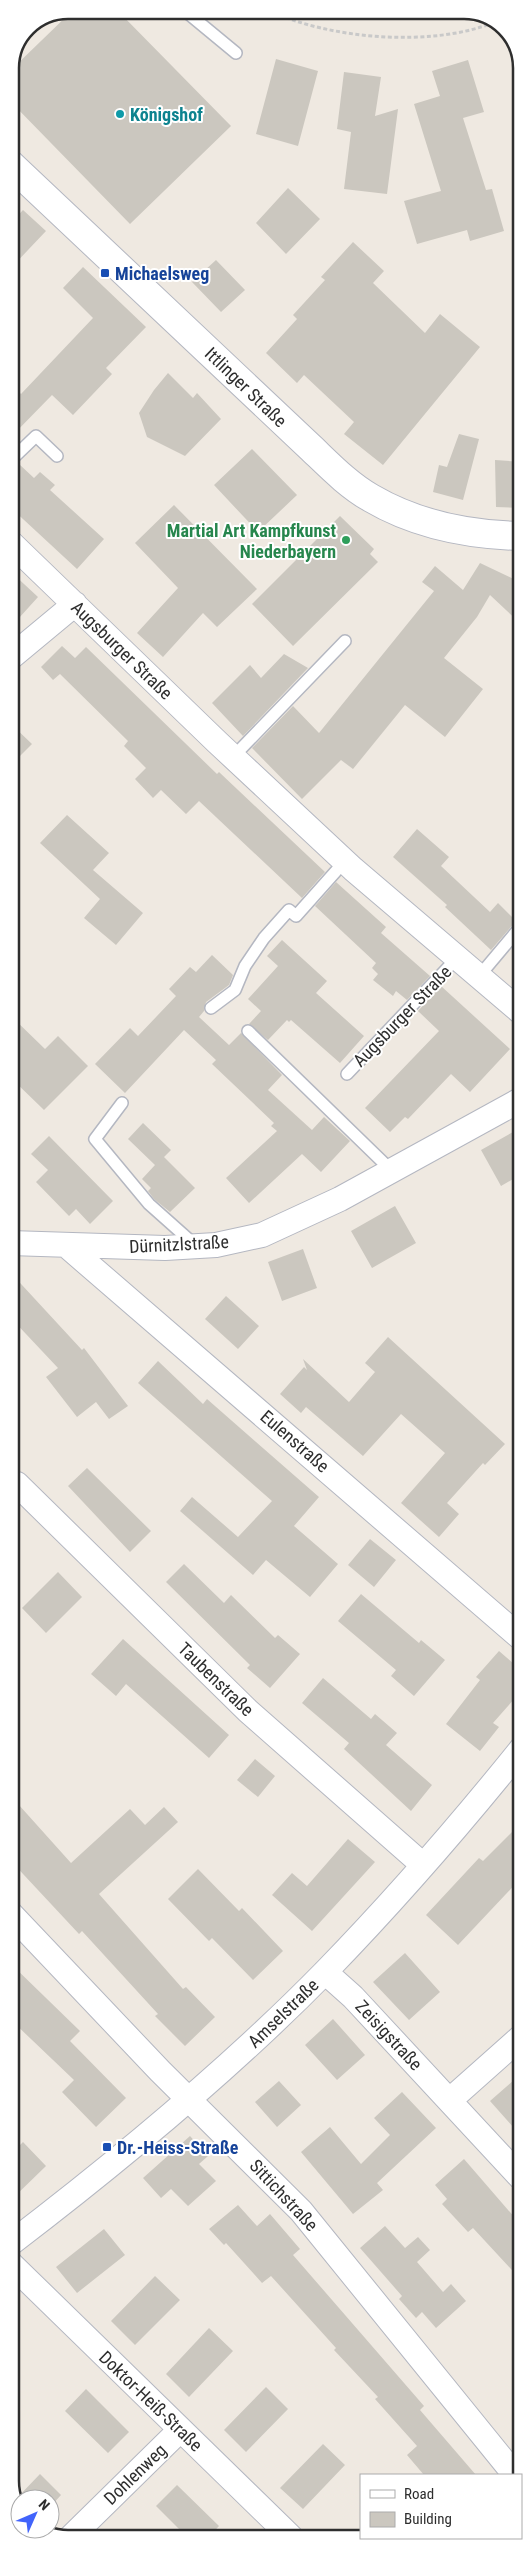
<svg xmlns="http://www.w3.org/2000/svg" width="532" height="2549" font-family="'Roboto Condensed',sans-serif">
  <style>
    .building { fill: #cbc7bf }
    .lines { fill: none; stroke-linecap: round; stroke-linejoin: round }
    .service-casing { stroke: #b4b7c1; stroke-width: 14 }
    .minor-casing { stroke: #b4b7c1; stroke-width: 26 }
    .tertiary-casing { stroke: #b4b7c1; stroke-width: 30 }
    .path { stroke: #c9c9c9; stroke-width: 3; stroke-dasharray: 4 2.5; stroke-linecap: butt }
    .service { stroke: #fff; stroke-width: 11 }
    .minor { stroke: #fff; stroke-width: 24 }
    .tertiary { stroke: #fff; stroke-width: 28 }
    .culture-dot { fill: #0f9aa8; stroke: #fff; stroke-width: 2 }
    .transit-dot { fill: #1a4fb4; stroke: #fff; stroke-width: 2 }
    .leisure-dot { fill: #2e9e5b; stroke: #fff; stroke-width: 2 }
    .labels { text-anchor: middle; dominant-baseline: central; stroke-width: 4; stroke-linejoin: round; paint-order: stroke }
    .culture-label { font-size: 18px; font-weight: bold; fill: #0d838f; stroke: #fff; text-anchor: start }
    .transit-label { font-size: 18px; font-weight: bold; fill: #164399; stroke: #fff; text-anchor: start }
    .street-label { font-size: 18px; fill: #2e2e2e; stroke: #fff }
    .leisure-label { font-size: 18px; font-weight: bold; fill: #27864d; stroke: #fff; text-anchor: end }
    .rim { fill: none; stroke: #2e2e2e; stroke-width: 2.5 }
  </style>
  <rect width="100%" height="100%" fill="#efe9e1"/>
  <path class="building" d="M73 10H117L231 126 130 224 10 101V71Z
    M276 59 318 71 298 146 256 134Z
    M468 60 484 112 463 118 486 190 492 189 504 231 470 241 467 230 417 244 404 201 441 191 414 104 440 96 432 71Z
    M344 72 381 77 375 116 398 109 387 194 344 189 351 132 337 129Z
    M288 188 320 219 286 254 256 223Z
    M23 210 46 231 10 269V224Z
    M353 242 384 271 373 283 425 333 440 314 480 347 383 465 344 434 354 422 304 375 297 383 266 353 297 319 293 315 325 280 321 277Z
    M216 260 245 290 221 312 192 282Z
    M83 267 146 327 106 368 112 374 73 415 52 395 10 438V383L21 394 93 318 63 288Z
    M168 373 193 398 197 393 221 419 185 456 147 437 139 413 154 390Z
    M459 434 479 439 463 500 433 492 439 465 447 467Z
    M252 449 297 495 258 532 214 485Z
    M495 460 522 462V508L496 507Z
    M19 464 34 478 40 472 55 485 50 490 104 539 77 569 10 507V473Z
    M174 505 257 589 217 627 203 613 163 657 137 633 178 588 135 543Z
    M340 516 374 549 370 554 378 562 293 646 252 604Z
    M480 563 522 583V625L490 595 477 617 444 658 483 689 445 737 405 705 353 769 341 760 302 799 252 748 293 706 319 733 434 591 422 582 435 566 463 590Z
    M10 571 38 597 10 628Z
    M62 646 75 658 86 647 217 774 219 772 325 872 302 898 199 801 186 814 161 790 153 798 135 779 146 768 124 746 128 741 60 674 53 680 41 667Z
    M284 654 308 668 243 736 212 703 250 665 261 678Z
    M10 723 32 744 10 766Z
    M67 815 109 853 93 870 143 913 116 945 84 918 100 899 40 843Z
    M417 829 449 857 441 866 490 912 498 903 516 921 491 950 445 907 447 905 393 857Z
    M336 882 386 927 381 933 430 976 407 1000 396 991 393 996 373 980 378 974 372 968 376 963 315 906Z
    M282 940 327 981 316 993 364 1036 340 1063 291 1020 289 1022 287 1020 268 1040 249 1024 261 1011 248 999 278 966 267 956Z
    M212 955 233 975 229 985 206 1002 204 1011 199 1017 229 1045 241 1033 282 1075 268 1090 312 1130 324 1117 350 1141 321 1172 302 1154 249 1203 226 1178 277 1131 271 1126 274 1123 212 1064 216 1060 184 1030 125 1093 95 1064 130 1028 138 1036 176 996 169 989 190 967 196 972Z
    M441 986 510 1049 470 1092 451 1074 408 1119 405 1117 390 1132 365 1108 439 1031 418 1011Z
    M10 1015 45 1049 58 1036 88 1066 44 1110 10 1077Z
    M143 1123 171 1150 164 1157 195 1188 170 1212 154 1199 148 1191 151 1188 142 1179 155 1165 128 1139Z
    M522 1127V1174L501 1186 481 1150Z
    M49 1136 113 1201 90 1224 76 1209 69 1216 36 1182 48 1170 31 1154Z
    M395 1206 416 1243 372 1268 351 1231Z
    M303 1249 317 1288 282 1301 268 1262Z
    M10 1272 82 1350 84 1348 128 1406 109 1419 96 1402 77 1417 46 1377 58 1368 10 1317Z
    M226 1296 259 1326 238 1349 205 1319Z
    M388 1337 505 1444 485 1465 483 1463 447 1503 459 1514 439 1537 401 1503 445 1453 401 1414 363 1456 306 1407 301 1413 280 1394 304 1367 307 1370 303 1359 349 1402 375 1372 365 1363Z
    M158 1361 203 1404 207 1399 319 1497 294 1526 338 1564 310 1597 266 1560 253 1575 180 1511 192 1497 238 1537 272 1501 138 1383Z
    M87 1468 151 1531 130 1552 68 1486Z
    M370 1539 396 1560 374 1587 348 1565Z
    M184 1564 224 1603 231 1595 275 1638 278 1635 300 1654 270 1688 247 1668 250 1665 166 1582Z
    M58 1572 82 1597 46 1633 22 1608Z
    M361 1594 419 1643 421 1640 445 1660 414 1696 391 1676 396 1670 338 1621Z
    M123 1639 229 1735 209 1758 126 1684 116 1696 91 1674Z
    M499 1651 522 1671V1690L493 1723 499 1727 480 1751 446 1724 480 1680 476 1677Z
    M323 1678 371 1719 375 1714 397 1733 386 1745 432 1785 411 1811 344 1749 349 1743 302 1703Z
    M255 1759 275 1776 258 1797 237 1780Z
    M10 1795 71 1863 130 1809 145 1825 164 1807 178 1822 99 1894 183 1989 186 1987 215 2017 185 2046 155 2016 158 2014 82 1931 79 1934 10 1860Z
    M522 1822V1877L458 1945 426 1915 479 1858 483 1861Z
    M348 1839 375 1862 312 1931 272 1895 292 1873 307 1886Z
    M198 1869 239 1911 242 1908 283 1951 253 1980 212 1938 209 1941 168 1899Z
    M405 1953 440 1992 409 2020 373 1982Z
    M10 1963 80 2031 70 2041 126 2098 96 2127 62 2092 74 2080 10 2019Z
    M333 2019 365 2055 337 2080 305 2045Z
    M522 2073V2137L490 2101Z
    M279 2081 301 2105 277 2127 255 2102Z
    M402 2092 436 2128 377 2183 383 2190 353 2214 301 2152 330 2127 361 2164 390 2135 374 2118Z
    M190 2136 208 2156 199 2164 216 2181 188 2206 171 2189 161 2198 143 2178Z
    M23 2142 46 2166 10 2201V2155Z
    M464 2159 522 2226V2281L473 2228 468 2232 442 2204 447 2199 435 2185Z
    M238 2205 257 2226 270 2214 300 2249 293 2255 424 2406 420 2410 476 2475H424L407 2455 417 2446 375 2399 378 2397 334 2350 336 2348 271 2276 262 2283 226 2243 224 2245 209 2229Z
    M385 2226 405 2248 418 2237 430 2250 417 2262 443 2292 451 2284 466 2301 436 2328 422 2312 416 2318 399 2299 402 2296 360 2248Z
    M104 2229 125 2255 77 2293 56 2267Z
    M155 2276 180 2300 135 2345 111 2321Z
    M209 2328 233 2351 189 2397 166 2374Z
    M266 2387 288 2409 246 2452 224 2430Z
    M86 2389 129 2432 108 2453 65 2411Z
    M323 2444 345 2465 303 2509 280 2488Z
    M40 2474 61 2495 50 2507V2499H20V2508L16 2499Z
    M177 2485 219 2526 207 2539H189L156 2506Z"/>
  <g class="lines">
    <g class="service-casing">
      <path id="service" d="M184 10 236 53
        M10 461 36 436 57 456
        M233 757 345 641
        M480 975 522 925
        M211 1008 235 990 245 966 264 938 289 910 296 916 345 861
        M248 1031 392 1171
        M347 1074 458 957
        M122 1103 95 1139 149 1204 195 1245"/>
    </g>
    <g class="minor-casing">
      <path id="minor" d="M10 542 217 742 353 869 522 1013
        M10 658 75 604
        M10 1243 165 1248 216 1245 262 1235 340 1199 522 1099
        M67 1246 522 1639
        M10 1490 17 1484 248 1711 423 1865
        M10 1913 160 2071 301 2211 515 2475
        M325 1972 353 1997 522 2179
        M450 2100 522 2036
        M10 2244C120 2160 228 2071 325 1972 394 1901 460 1825 522 1748
        M10 2263 292 2538
        M69 2539 180 2430"/>
    </g>
    <g class="tertiary-casing">
      <path id="tertiary" d="M10 164 310 447C329 465 348 485 371 498 417 525 469 535 522 536"/>
    </g>
    <path class="path" d="M268 10C328 39 432 48 495 22"/>
    <use href="#service" class="service"/>
    <use href="#minor" class="minor"/>
    <use href="#tertiary" class="tertiary"/>
  </g>
  <circle class="culture-dot" cx="120" cy="114" r="5"/>
  <g class="transit-dot">
    <rect x="100" y="268" width="10" height="10" rx="2.5"/>
    <rect x="102" y="2142" width="10" height="10" rx="2.5"/>
  </g>
  <circle class="leisure-dot" cx="346" cy="540" r="5"/>
  <g class="labels">
    <g class="culture-label">
      <text x="130" y="114">Königshof</text>
    </g>
    <g class="transit-label">
      <text x="115" y="273">Michaelsweg</text>
      <text x="117" y="2147">Dr.-Heiss-Straße</text>
    </g>
    <g class="street-label">
      <text transform="translate(246 387) rotate(44)">Ittlinger Straße</text>
      <text transform="translate(122 650) rotate(44)">Augsburger Straße</text>
      <text transform="translate(402 1016) rotate(-46)">Augsburger Straße</text>
      <text transform="translate(179 1244) rotate(-3)">Dürnitzlstraße</text>
      <text transform="translate(295 1441) rotate(41)">Eulenstraße</text>
      <text transform="translate(216 1679) rotate(44)">Taubenstraße</text>
      <text transform="translate(283 2013) rotate(-44)">Amselstraße</text>
      <text transform="translate(389 2035) rotate(47)">Zeisigstraße</text>
      <text transform="translate(284 2195) rotate(47)">Sittichstraße</text>
      <text transform="translate(151 2401) rotate(44)">Doktor-Heiß-Straße</text>
      <text transform="translate(135 2474) rotate(-44)">Dohlenweg</text>
    </g>
    <g class="leisure-label">
      <text x="336" y="530">Martial Art Kampfkunst<tspan x="336" dy="21">Niederbayern</tspan></text>
    </g>
  </g>
  <path d="M0 0H532V2549H0ZM68 19H464A49 49 0 0 1 513 68V2481A49 49 0 0 1 464 2530H68A49 49 0 0 1 19 2481V68A49 49 0 0 1 68 19Z" fill="#fff" fill-rule="evenodd"/>
  <path class="rim" d="M68 19H464A49 49 0 0 1 513 68V2481A49 49 0 0 1 464 2530H68A49 49 0 0 1 19 2481V68A49 49 0 0 1 68 19Z"/>
  <rect x="360" y="2474" width="162" height="65" fill="#ffffff" stroke="#ababab"/>
  <rect x="370" y="2490" width="25" height="8" fill="#ffffff" stroke="#ababab"/>
  <text x="404" y="2499" font-size="15" fill="#2e2e2e">Road</text>
  <rect x="370" y="2512" width="25" height="15" fill="#cbc7bf" stroke="#ababab"/>
  <text x="404" y="2524" font-size="15" fill="#2e2e2e">Building</text>
  <g transform="translate(35 2514) rotate(45)"><circle r="24" fill="#ffffff" stroke="#ababab"/>
  <path d="M0-4L9 19L0 12L-9 19Z" fill="#4264fb"/>
  <text y="-8" font-size="14" font-weight="bold" text-anchor="middle" fill="#2e2e2e">N</text>
  </g>
</svg>
